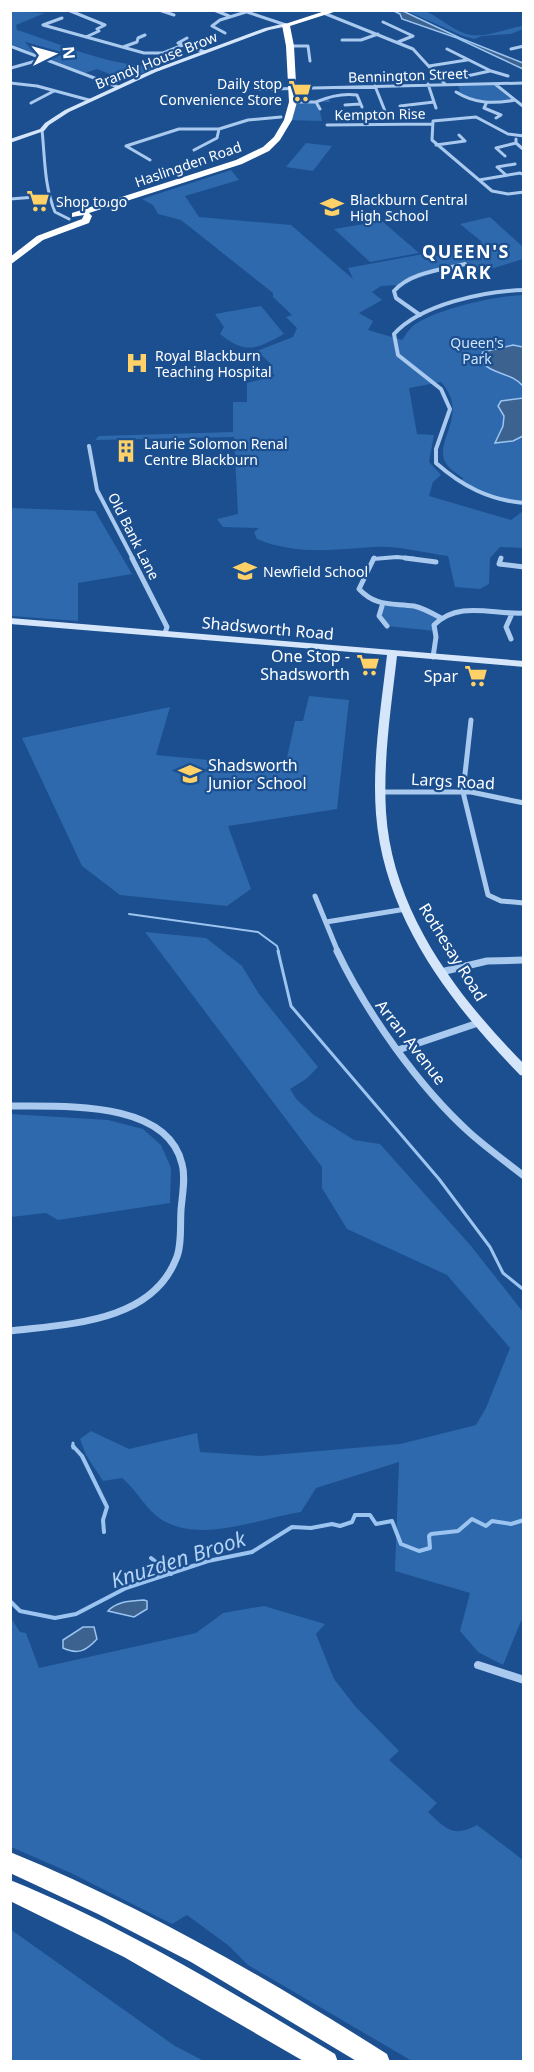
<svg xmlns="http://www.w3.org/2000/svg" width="534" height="2072" font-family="'Noto Sans',sans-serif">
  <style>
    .green { fill: #2e69ad }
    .water { fill: #3c6290; stroke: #9cc4f0; stroke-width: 1.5 }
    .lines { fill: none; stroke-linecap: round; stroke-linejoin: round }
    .stream-far2 { stroke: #9cc4f0; stroke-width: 2 }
    .stream-far1 { stroke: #9cc4f0; stroke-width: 3 }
    .stream { stroke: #9cc4f0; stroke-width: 4 }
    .street-far4 { stroke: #a9c9ee; stroke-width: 3 }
    .street-far3 { stroke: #a9c9ee; stroke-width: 4 }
    .street-far2 { stroke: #a9c9ee; stroke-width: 5 }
    .street-far1 { stroke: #a9c9ee; stroke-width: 7 }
    .street { stroke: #a9c9ee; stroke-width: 8 }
    .secondary { fill: #d6e6fa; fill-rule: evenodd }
    .highway { fill: #fff; fill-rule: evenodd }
    .labels { text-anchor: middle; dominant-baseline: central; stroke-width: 4.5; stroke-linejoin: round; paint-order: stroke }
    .far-street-label { font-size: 14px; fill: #fff; stroke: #1b4f8f }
    .far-poi-label { font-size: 14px; fill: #fff; stroke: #1b4f8f; text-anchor: start }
    .far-park-label { font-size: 14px; fill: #cfe3fa; stroke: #1b4f8f }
    .street-label { font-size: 16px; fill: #fff; stroke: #1b4f8f }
    .poi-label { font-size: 16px; fill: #fff; stroke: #1b4f8f; text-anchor: end }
    .far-district-label { font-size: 18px; font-weight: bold; letter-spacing: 1.5px; fill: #fff; stroke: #1b4f8f }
    .near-water-label { font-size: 21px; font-style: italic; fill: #b5d3f5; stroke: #1b4f8f }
  </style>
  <rect width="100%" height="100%" fill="#1b4f8f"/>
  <path class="green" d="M10 11 45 13 16 25 17 30C65 45 111 68 162 66L124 80 97 69 85 73 11 44Z
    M407 11C411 11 417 10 421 10 438 14 453 33 472 35 489 37 507 28 523 26V29L511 34 482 36 474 39 463 36Z
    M495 83 515 100 486 104 456 92 460 90 457 84Z
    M328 97 330 102H318L322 121 288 120 293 102H317Z
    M306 143 332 146 313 171 286 167Z
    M231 170 239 180 185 196 199 217 291 225 353 279 348 268 423 254 438 256 482 242 460 224 490 217 523 247V259L478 273 466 262 398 285 381 286 372 292 382 300 359 313 373 321 368 330 402 340C405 336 409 329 414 325 437 309 495 296 523 295V503H511L461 484 463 478C458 474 452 471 448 466 429 444 472 416 441 382L409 388 417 434 434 435 429 462 441 475 433 482 429 496 511 520 523 511V548L500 547 490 558 489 584 480 589 455 587 448 556C426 553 396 545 374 547 334 550 295 555 257 539L254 532 259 528 223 527 217 519 238 514 234 437 95 440 99 436 233 432V402H247V383L275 376 270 370 271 364 257 351 293 337 297 328 286 317 292 315 273 297V293L181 220 158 214 153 205 142 199Z
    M382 221 419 253 370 262 334 229Z
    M261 306 284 334C256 349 246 355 220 334L224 327 215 314Z
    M11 508 95 511 132 574 78 583V621L11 616Z
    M382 606H408L441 618 434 625 435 631 387 626 379 616Z
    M309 696 349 700 337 809 228 826 251 889 227 906 120 895 82 866 22 738 170 707 156 755 285 767 295 721H303Z
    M145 932 206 938 242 966 259 994 318 1067 306 1079 290 1089 297 1100 314 1115 354 1140 380 1144 471 1246 523 1312V1621H521L503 1665 478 1652 460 1631 470 1593 395 1571 399 1462 316 1488 301 1512C261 1518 203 1543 164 1521 146 1511 138 1491 122 1478L103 1481 86 1455 80 1439 91 1431 129 1449 197 1433 200 1452 261 1456 400 1444 476 1425 486 1408 510 1348 447 1275 347 1229 322 1188V1167Z
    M10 1114 108 1120 143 1129 161 1145 171 1168 170 1203 58 1220 46 1213 11 1217Z
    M264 1606 325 1624 316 1634 334 1679 355 1706 399 1751 389 1760 437 1803 428 1812C446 1829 453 1838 477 1825L523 1860V2061H412L248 1965 229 1946 187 1915 172 1924 71 1873 11 1847V1618L20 1632 26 1633 39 1668 196 1633 223 1613Z
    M10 1929 175 2046 204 2061H11Z"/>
  <path class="water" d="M394 11H403L460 38 523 63V69L457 38 402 19 400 14Z
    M513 345 523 347V386C511 372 494 376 479 360L483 352Z
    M523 398V436L513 441 495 443 503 426 504 416 498 406 501 401Z
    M144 1600 147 1601V1609L134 1617 108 1611C117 1601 131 1601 144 1600Z
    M83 1627H94L97 1639C86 1651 78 1655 63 1648V1640Z"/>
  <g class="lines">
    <path class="stream-far2" d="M129 914 258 932 277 946 279 952"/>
    <path class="stream-far1" d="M278 951 291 1006 439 1179 490 1247 503 1273 524 1290
      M73 1443V1448"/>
    <path class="stream" d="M73 1446 82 1456 107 1507 103 1520 104 1532
      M151 1558 171 1574
      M10 1601 20 1611 55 1618 76 1614 126 1588 208 1561 252 1552 292 1527 311 1528 332 1524 340 1526 352 1522 355 1515H370L376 1524 392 1521 401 1544 419 1551 430 1548 429 1536 431 1534 458 1531 472 1519 486 1526 492 1521 511 1524 524 1520"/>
    <path class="street-far4" d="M68 10 105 25 97 29 99 31 86 37
      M159 10 174 15
      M214 10 229 16
      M244 11 286 25
      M326 14 413 49 445 84
      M62 18 43 25 144 53H163L183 45
      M383 22 413 36 398 42
      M225 33 212 26 220 20 246 12
      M187 38 178 43 205 52
      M342 40H361L378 34
      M10 46 118 87
      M290 46H308L310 61
      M123 47 137 42 138 38 145 35
      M447 49 491 71 508 76
      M511 49 524 46
      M429 66 467 60
      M11 68 43 59
      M467 76 490 71
      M10 83 37 86 89 100
      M428 84 436 108
      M495 84 524 107
      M375 86 385 111
      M255 87V89H272L524 83
      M456 92C475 104 494 104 515 100
      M293 102H316L320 109
      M316 102C330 96 342 93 357 95L362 107
      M31 103 54 91
      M486 104 484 108 501 115 496 118
      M345 105 360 104
      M400 106 434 102
      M327 125 432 124
      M42 130C45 158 44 185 55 212L69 219
      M524 136 508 134 476 117 433 121 432 140 492 191 508 194 524 192
      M516 139V143L524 150
      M436 145 465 141 459 135
      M194 150 217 138 219 129
      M505 156 496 148 516 143
      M150 160 126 146 179 129H219L248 120 281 117
      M506 175 497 167 515 164
      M479 180 520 173 524 175
      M10 199 49 196"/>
    <path class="street-far3" d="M524 290C485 291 421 304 394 334L398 355 441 389 450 409 436 449V463C462 486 489 500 524 503
      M420 315 396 298 394 291C411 272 441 270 465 264
      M89 446 97 490 133 559
      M373 559 397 557 416 559"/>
    <path class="street-far2" d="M132 558 167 627 165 633
      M374 558 359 589C376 607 391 603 414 606 423 608 432 613 441 618
      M405 558 436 562
      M501 558 499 564 524 567
      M382 606 379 616 387 626
      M511 616 506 627 511 639
      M433 657 436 637 434 625C459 600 493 615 524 613
      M471 720 463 792 488 895 501 901 524 903
      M380 792H471L524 803
      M315 896 338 952
      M326 922 406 909"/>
    <path class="street-far1" d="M337 951C366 1012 419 1087 470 1133 487 1148 506 1162 524 1176
      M441 972 487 961 524 960
      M398 1050 478 1023
      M10 1106C61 1107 167 1099 182 1164 186 1178 182 1196 181 1210 180 1225 182 1246 176 1259 151 1323 67 1324 10 1331"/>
    <path class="street" d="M478 1665 524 1680"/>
    <path class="secondary" d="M286 23 288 26 269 30 156 72 69 112 49 125 44 131 10 143V139L40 129 45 123 65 110 152 70 265 28Z
      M10 618 524 661V667L397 656C391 708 383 760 386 812 392 911 457 996 524 1064V1076L520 1075C450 1003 384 917 376 814 372 761 381 708 387 655L10 624Z"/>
    <path class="highway" d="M328 10H340L290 26 294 46 297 102 292 120 280 140 269 151 242 164 89 213 92 216 89 223 43 240 10 265V257L37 236 82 219 84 215 72 217V213L236 160 263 147 274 137 284 120 289 102 286 46 282 25Z
      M10 1852C142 1906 267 1978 387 2054L390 2062H358L191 1962 98 1914 10 1873Z
      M10 1880C124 1926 230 1991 335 2054L338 2062H305L124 1957 10 1901Z"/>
  </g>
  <defs>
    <g id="supermarket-bare" transform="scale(1.8)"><path d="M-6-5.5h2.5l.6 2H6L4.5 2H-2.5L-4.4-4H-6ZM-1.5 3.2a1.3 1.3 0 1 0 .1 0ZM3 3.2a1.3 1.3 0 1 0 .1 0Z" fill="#ffd166" stroke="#1b4f8f" stroke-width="2.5" paint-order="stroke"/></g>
    <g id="school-bare" transform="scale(1.8)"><path d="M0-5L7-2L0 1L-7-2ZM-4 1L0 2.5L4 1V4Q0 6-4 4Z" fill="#ffd166" stroke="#1b4f8f" stroke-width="2.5" paint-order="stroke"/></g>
    <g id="hospital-bare" transform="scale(1.8)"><path d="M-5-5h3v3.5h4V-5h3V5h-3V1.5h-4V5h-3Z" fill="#ffd166" stroke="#1b4f8f" stroke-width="2.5" paint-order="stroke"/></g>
    <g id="building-bare" transform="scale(1.8)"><path d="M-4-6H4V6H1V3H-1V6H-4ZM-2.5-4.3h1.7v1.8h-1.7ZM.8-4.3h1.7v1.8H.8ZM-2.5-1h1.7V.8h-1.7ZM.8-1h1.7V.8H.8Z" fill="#ffd166" stroke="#1b4f8f" stroke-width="2.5" paint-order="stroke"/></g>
  </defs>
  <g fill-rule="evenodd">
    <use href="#supermarket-bare" x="300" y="91"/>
    <use href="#supermarket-bare" x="38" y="201"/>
    <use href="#school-bare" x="332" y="207"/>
    <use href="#hospital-bare" x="137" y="363"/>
    <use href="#building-bare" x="126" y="451"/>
    <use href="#school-bare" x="245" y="571"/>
    <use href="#supermarket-bare" x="368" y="665"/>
    <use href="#supermarket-bare" x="476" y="676"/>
    <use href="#school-bare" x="190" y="774"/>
  </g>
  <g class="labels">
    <g class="far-street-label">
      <text transform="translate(156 60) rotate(-22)">Brandy House Brow</text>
      <text transform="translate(408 75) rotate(-2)">Bennington Street</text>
      <text transform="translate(380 114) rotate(-1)">Kempton Rise</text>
      <text transform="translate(188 164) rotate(-19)">Haslingden Road</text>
      <text transform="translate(134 536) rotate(63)">Old Bank Lane</text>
    </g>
    <g class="far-poi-label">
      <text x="282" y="83" text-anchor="end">Daily stop<tspan x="282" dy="16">Convenience Store</tspan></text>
      <text x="350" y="199">Blackburn Central<tspan x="350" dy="16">High School</tspan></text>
      <text x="56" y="201">Shop to go</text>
      <text x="155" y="355">Royal Blackburn<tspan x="155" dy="16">Teaching Hospital</tspan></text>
      <text x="144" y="443">Laurie Solomon Renal<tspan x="144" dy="16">Centre Blackburn</tspan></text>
      <text x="263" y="571">Newfield School</text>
    </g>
    <g class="far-park-label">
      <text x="477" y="342">Queen's<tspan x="477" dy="16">Park</tspan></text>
    </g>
    <g class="street-label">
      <text transform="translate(268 628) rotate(5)">Shadsworth Road</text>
      <text transform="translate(453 781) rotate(3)">Largs Road</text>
      <text transform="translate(453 952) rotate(58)">Rothesay Road</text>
      <text transform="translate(411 1042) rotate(52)">Arran Avenue</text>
    </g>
    <g class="poi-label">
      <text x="350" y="656">One Stop -<tspan x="350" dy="18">Shadsworth</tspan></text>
      <text x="458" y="676">Spar</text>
      <text x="208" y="765" text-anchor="start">Shadsworth<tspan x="208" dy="18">Junior School</tspan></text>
    </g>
    <g class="far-district-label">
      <text x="466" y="251">QUEEN'S<tspan x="466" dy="21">PARK</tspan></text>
    </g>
    <g class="near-water-label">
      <text transform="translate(178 1559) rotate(-18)">Knuzden Brook</text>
    </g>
  </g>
  <rect width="534" height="2072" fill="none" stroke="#ffffff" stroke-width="24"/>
  <g transform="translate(54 54) rotate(85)" stroke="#1b4f8f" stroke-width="4.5" paint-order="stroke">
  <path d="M0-4.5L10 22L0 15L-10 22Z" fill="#ffffff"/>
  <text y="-9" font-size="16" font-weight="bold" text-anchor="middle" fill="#ffffff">N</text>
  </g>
</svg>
